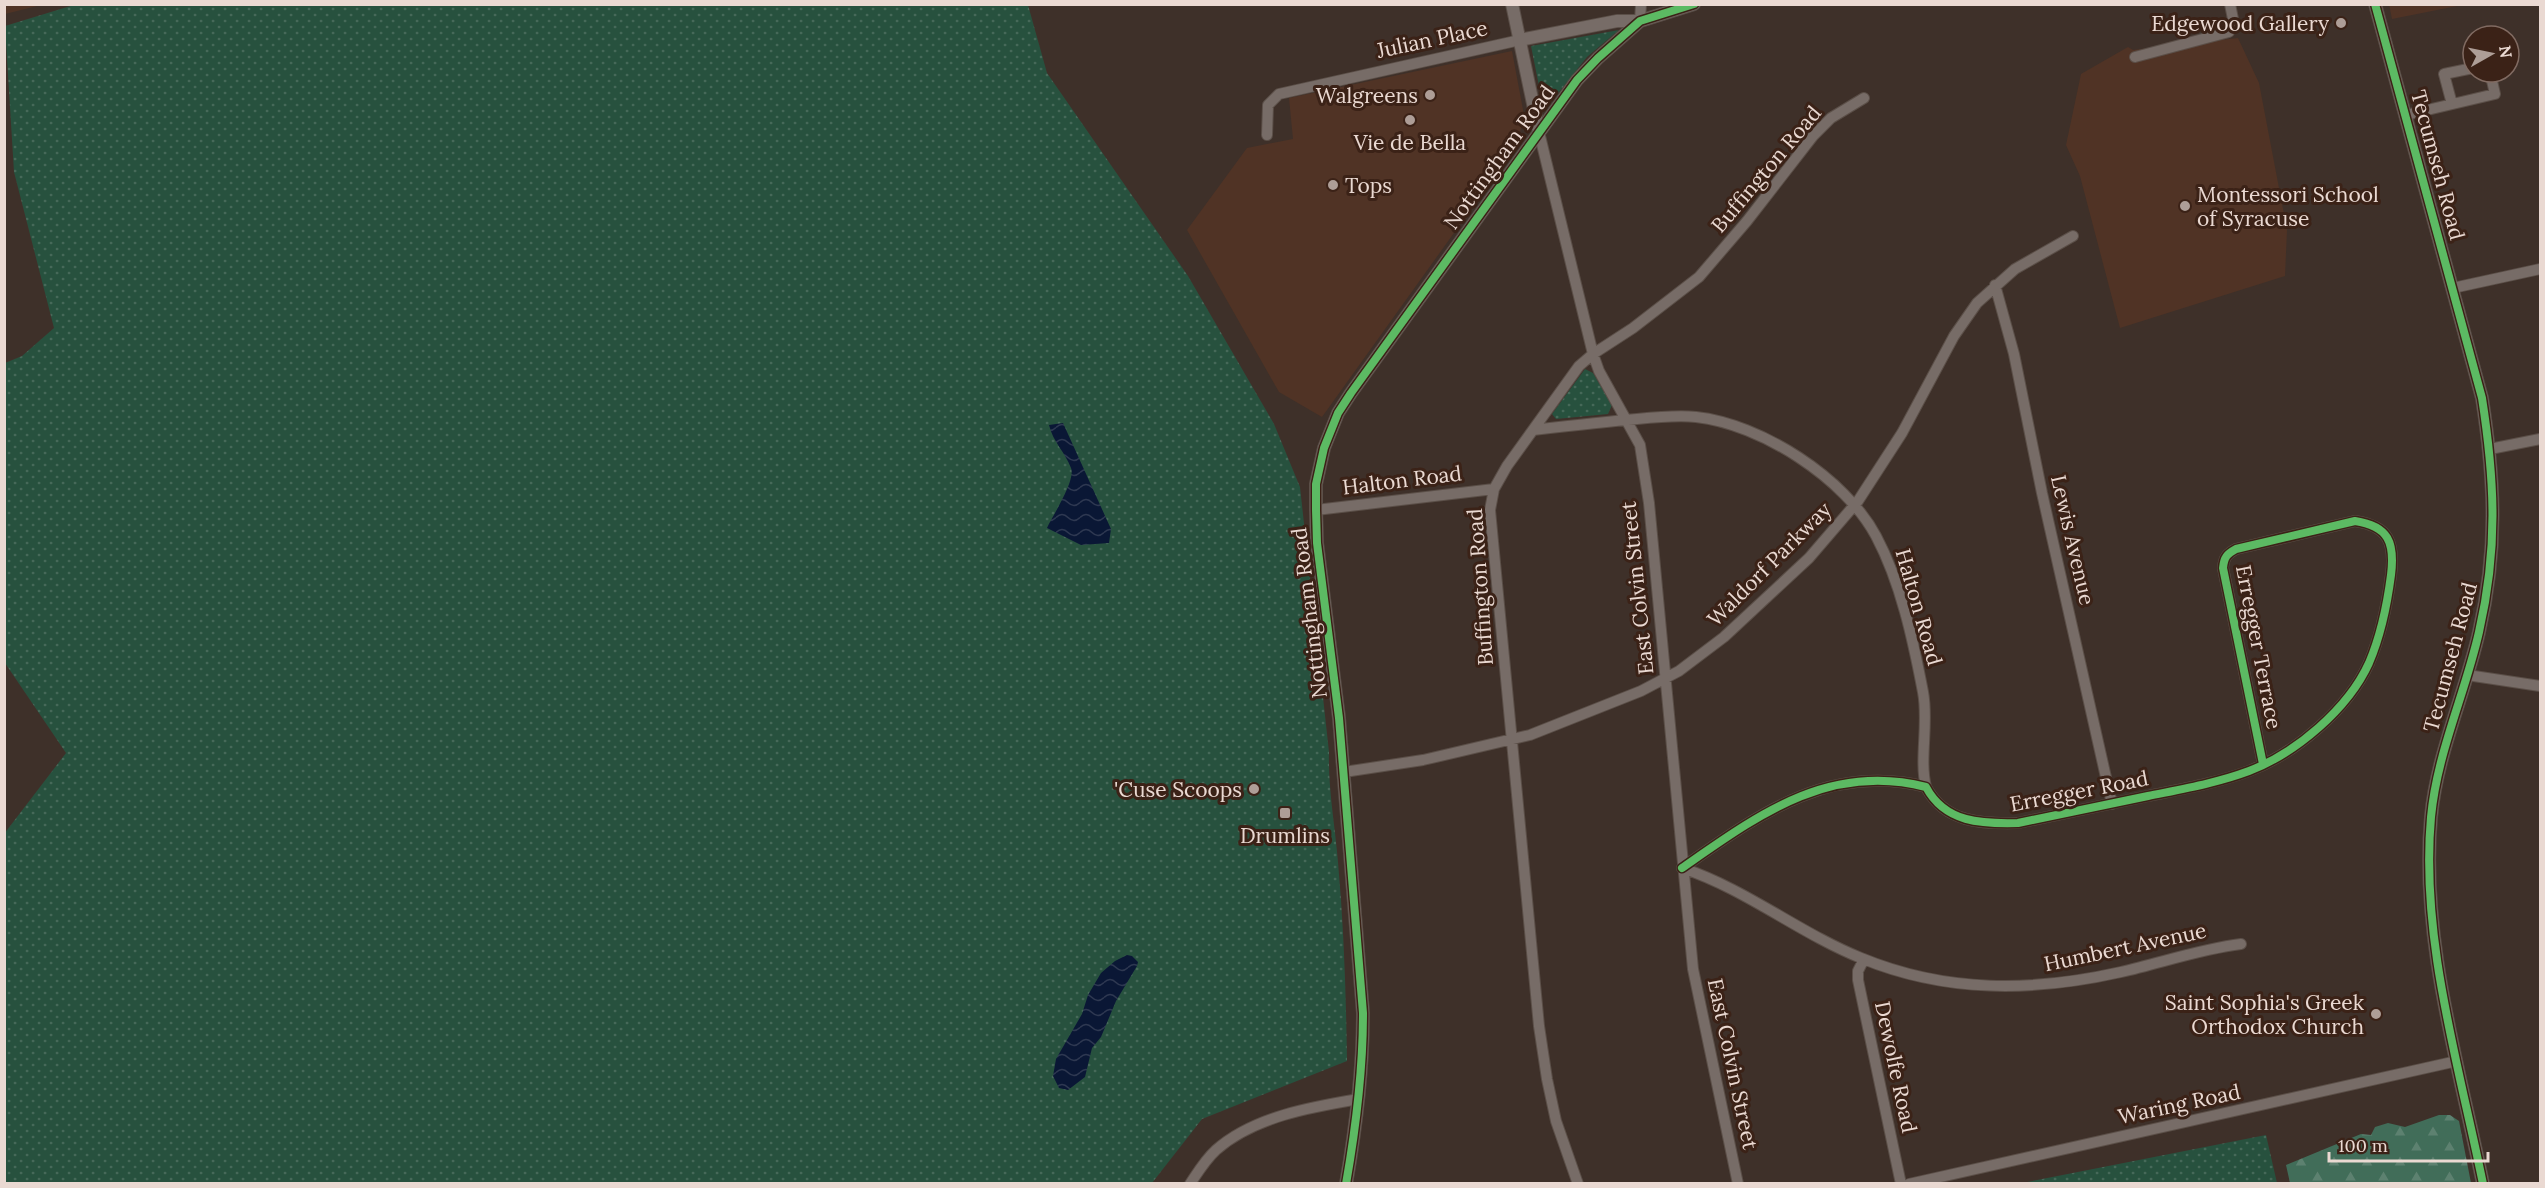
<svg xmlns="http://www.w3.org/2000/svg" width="2545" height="1188" font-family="Lora,serif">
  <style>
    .built { fill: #503325 }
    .grass { fill: url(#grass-dots) }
    .forest { fill: url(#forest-firs) }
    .water { fill: url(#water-waves) }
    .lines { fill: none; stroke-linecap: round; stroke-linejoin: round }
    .minor-casing { stroke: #5b4f48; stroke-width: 12 }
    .tertiary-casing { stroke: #5b4f48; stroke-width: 14 }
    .minor { stroke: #776c67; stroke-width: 10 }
    .tertiary { stroke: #776c67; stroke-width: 12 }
    .cycleway-casing { stroke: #3b2217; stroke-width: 11 }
    .cycleway { stroke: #5cba63; stroke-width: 8 }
    .poi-dot { fill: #ae9e97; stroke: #3b2217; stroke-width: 2 }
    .labels { text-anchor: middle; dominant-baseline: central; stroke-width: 6; stroke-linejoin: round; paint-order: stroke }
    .poi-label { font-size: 21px; fill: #ead9d2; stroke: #3b2217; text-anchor: end }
    .street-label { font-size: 21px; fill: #ead9d2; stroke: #3b2217 }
  </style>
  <defs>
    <pattern id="grass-dots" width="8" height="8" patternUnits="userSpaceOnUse" patternTransform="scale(1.5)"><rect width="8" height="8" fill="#27513e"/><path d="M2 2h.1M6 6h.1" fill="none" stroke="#466959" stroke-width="1.8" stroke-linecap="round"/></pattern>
    <pattern id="forest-firs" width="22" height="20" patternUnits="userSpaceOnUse" patternTransform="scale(1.5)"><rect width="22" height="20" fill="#416d59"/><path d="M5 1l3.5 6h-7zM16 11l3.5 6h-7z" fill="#5d8170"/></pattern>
    <pattern id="water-waves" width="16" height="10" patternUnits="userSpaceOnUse" patternTransform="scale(1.5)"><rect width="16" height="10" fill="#0a1735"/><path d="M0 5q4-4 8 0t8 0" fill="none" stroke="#2e3851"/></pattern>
  </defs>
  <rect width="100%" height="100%" fill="#3e3029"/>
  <path class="built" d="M5 4H41V5L5 14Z
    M2389 4H2462V5L2392 19Z
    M2238 38 2259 83 2287 230 2285 276 2120 328 2080 176 2066 145 2081 74 2128 47 2133 50Z
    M1512 51 1524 115 1517 145 1322 417 1279 392 1187 230 1247 148 1293 139 1289 98Z"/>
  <path class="grass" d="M77 4 1028 5 1047 73 1188 276 1274 424 1300 487 1329 752C1328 789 1335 825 1338 862 1344 928 1346 994 1347 1061L1202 1119 1152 1183H5L4 834 66 753 5 663V363L22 356 54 328 14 172 5 26Z
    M1619 30 1587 57 1544 111 1531 46Z
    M1585 369 1593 373 1612 405 1608 414 1556 419 1552 414Z
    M2266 1135 2277 1183H2022Z"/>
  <path class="forest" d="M2439 1115H2450L2459 1121 2471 1183H2290L2286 1165 2361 1134 2371 1135 2375 1127 2388 1123 2405 1127Z"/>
  <path class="water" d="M1063 423 1111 529 1109 543 1081 545 1047 528C1053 515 1076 480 1071 468 1065 452 1053 442 1049 425Z
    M1127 955 1132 956 1138 962 1137 966 1116 1001 1101 1037 1092 1048 1085 1077 1068 1090 1059 1088 1053 1076 1056 1059 1082 1014 1088 995 1101 973 1115 961Z"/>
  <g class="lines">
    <g class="minor-casing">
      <path id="minor" d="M1640 21 1641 4
        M2135 57 2229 32 2233 19 2230 4
        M2452 104 2444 74 2473 68
        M2406 115 2495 94 2490 72
        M1539 132 1593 354 1599 371 1640 445 1649 503 1693 969 1738 1184
        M1267 135 1268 105 1279 94 1520 40
        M1995 285 2014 354 2042 493 2112 804
        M2453 288 2540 269
        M1533 430C1568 426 1603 422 1637 419 1657 417 1677 415 1696 417 1761 424 1845 478 1876 536 1901 583 1913 640 1923 692 1929 723 1919 759 1926 787
        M2490 449 2540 439
        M1316 510 1494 489
        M2467 675 2540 686
        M1344 772 1423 760 1530 735 1641 691 1679 671 1724 637 1809 558 1858 501 1902 433 1954 336 1977 303 2015 269 2073 236
        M1682 868C1757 816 1828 762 1926 787 1945 823 1982 824 2018 823 2062 814 2105 805 2148 796 2182 789 2217 783 2249 771 2296 753 2348 709 2369 663 2381 635 2387 606 2391 575 2395 543 2389 526 2355 521L2236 549C2227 554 2224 557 2223 568L2263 764
        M1682 868C1746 889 1799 933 1861 958 1946 993 2032 992 2121 972 2161 963 2200 949 2241 944
        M1864 959 1858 971V980L1901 1184
        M1190 1184C1198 1172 1205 1160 1216 1150 1253 1117 1311 1107 1359 1099
        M1578 1184 1556 1121 1547 1079 1539 1026 1490 510 1494 489 1507 466 1579 366 1593 354 1633 328 1699 277 1747 221 1813 136 1831 118 1864 98
        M1909 1184 2457 1061"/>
    </g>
    <g class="tertiary-casing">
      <path id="tertiary" d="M1512 4 1539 132
        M2375 4 2482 398C2495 482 2498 549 2479 632 2465 694 2437 753 2431 817 2420 938 2459 1065 2483 1184
        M1520 40 1617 21H1640
        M1346 1184C1356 1127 1363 1071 1363 1013L1339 718 1317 543 1316 510V484L1324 448 1338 413 1351 393 1577 80 1598 58 1640 21 1694 4"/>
    </g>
    <use href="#minor" class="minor"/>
    <use href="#tertiary" class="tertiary"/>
    <g class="cycleway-casing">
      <path id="cycleway" d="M2375 4 2482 398C2495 482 2498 549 2479 632 2465 694 2437 753 2431 817 2420 938 2459 1065 2483 1184
        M1682 868C1757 816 1828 762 1926 787 1945 823 1982 824 2018 823 2062 814 2105 805 2148 796 2182 789 2217 783 2249 771 2296 753 2348 709 2369 663 2381 635 2387 606 2391 575 2395 543 2389 526 2355 521L2236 549C2227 554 2224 557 2223 568L2263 764
        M1346 1184C1356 1127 1363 1071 1363 1013L1339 718 1317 543 1316 510V484L1324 448 1338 413 1351 393 1577 80 1598 58 1640 21 1694 4"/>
    </g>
    <use href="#cycleway" class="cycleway"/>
  </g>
  <g class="poi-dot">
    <circle cx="2341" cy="23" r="6"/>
    <circle cx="1430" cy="95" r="6"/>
    <circle cx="1410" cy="120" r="6"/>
    <circle cx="1333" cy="185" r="6"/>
    <circle cx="2185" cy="206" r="6"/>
    <circle cx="1254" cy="789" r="6"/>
    <rect x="1279" y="807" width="12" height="12" rx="3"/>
    <circle cx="2376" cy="1014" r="6"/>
  </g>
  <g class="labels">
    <g class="poi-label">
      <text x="2329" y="23">Edgewood Gallery</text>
      <text x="1418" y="95">Walgreens</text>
      <text x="1410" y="142" text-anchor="middle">Vie de Bella</text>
      <text x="1345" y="185" text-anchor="start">Tops</text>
      <text x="2197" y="194" text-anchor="start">Montessori School<tspan x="2197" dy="24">of Syracuse</tspan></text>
      <text x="1242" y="789">'Cuse Scoops</text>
      <text x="1285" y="835" text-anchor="middle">Drumlins</text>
      <text x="2364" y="1002">Saint Sophia's Greek<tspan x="2364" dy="24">Orthodox Church</tspan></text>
    </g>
    <g class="street-label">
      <text transform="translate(1432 39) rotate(-12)">Julian Place</text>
      <text transform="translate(1499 157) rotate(-54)">Nottingham Road</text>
      <text transform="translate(2438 165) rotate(75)">Tecumseh Road</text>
      <text transform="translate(1766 169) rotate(-50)">Buffington Road</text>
      <text transform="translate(1402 480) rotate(-7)">Halton Road</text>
      <text transform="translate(2073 540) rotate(77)">Lewis Avenue</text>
      <text transform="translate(1769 564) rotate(-45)">Waldorf Parkway</text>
      <text transform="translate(1480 587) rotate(-94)">Buffington Road</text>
      <text transform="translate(1637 588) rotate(-96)">East Colvin Street</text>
      <text transform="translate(1919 607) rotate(74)">Halton Road</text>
      <text transform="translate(1309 613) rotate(-97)">Nottingham Road</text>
      <text transform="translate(2259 647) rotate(79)">Erregger Terrace</text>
      <text transform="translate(2450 657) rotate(-75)">Tecumseh Road</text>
      <text transform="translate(2079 791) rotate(-11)">Erregger Road</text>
      <text transform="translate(2125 947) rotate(-12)">Humbert Avenue</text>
      <text transform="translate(1733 1064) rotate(78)">East Colvin Street</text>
      <text transform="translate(1896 1067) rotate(78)">Dewolfe Road</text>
      <text transform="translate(2179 1104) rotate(-12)">Waring Road</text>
    </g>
  </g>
  <rect width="2545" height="1188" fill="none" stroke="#ead9d2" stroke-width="12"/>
  <g transform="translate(2491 54) rotate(81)"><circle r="28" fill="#3b2217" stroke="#816b62" stroke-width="1.5"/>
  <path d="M0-4.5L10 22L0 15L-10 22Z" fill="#ae9e97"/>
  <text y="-9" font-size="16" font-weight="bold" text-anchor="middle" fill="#ead9d2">N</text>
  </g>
  <path d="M2329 1152v9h159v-9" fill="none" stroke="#ead9d2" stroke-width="3"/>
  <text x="2338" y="1152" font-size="18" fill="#ead9d2" stroke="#3b2217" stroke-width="4.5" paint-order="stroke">100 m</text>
</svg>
